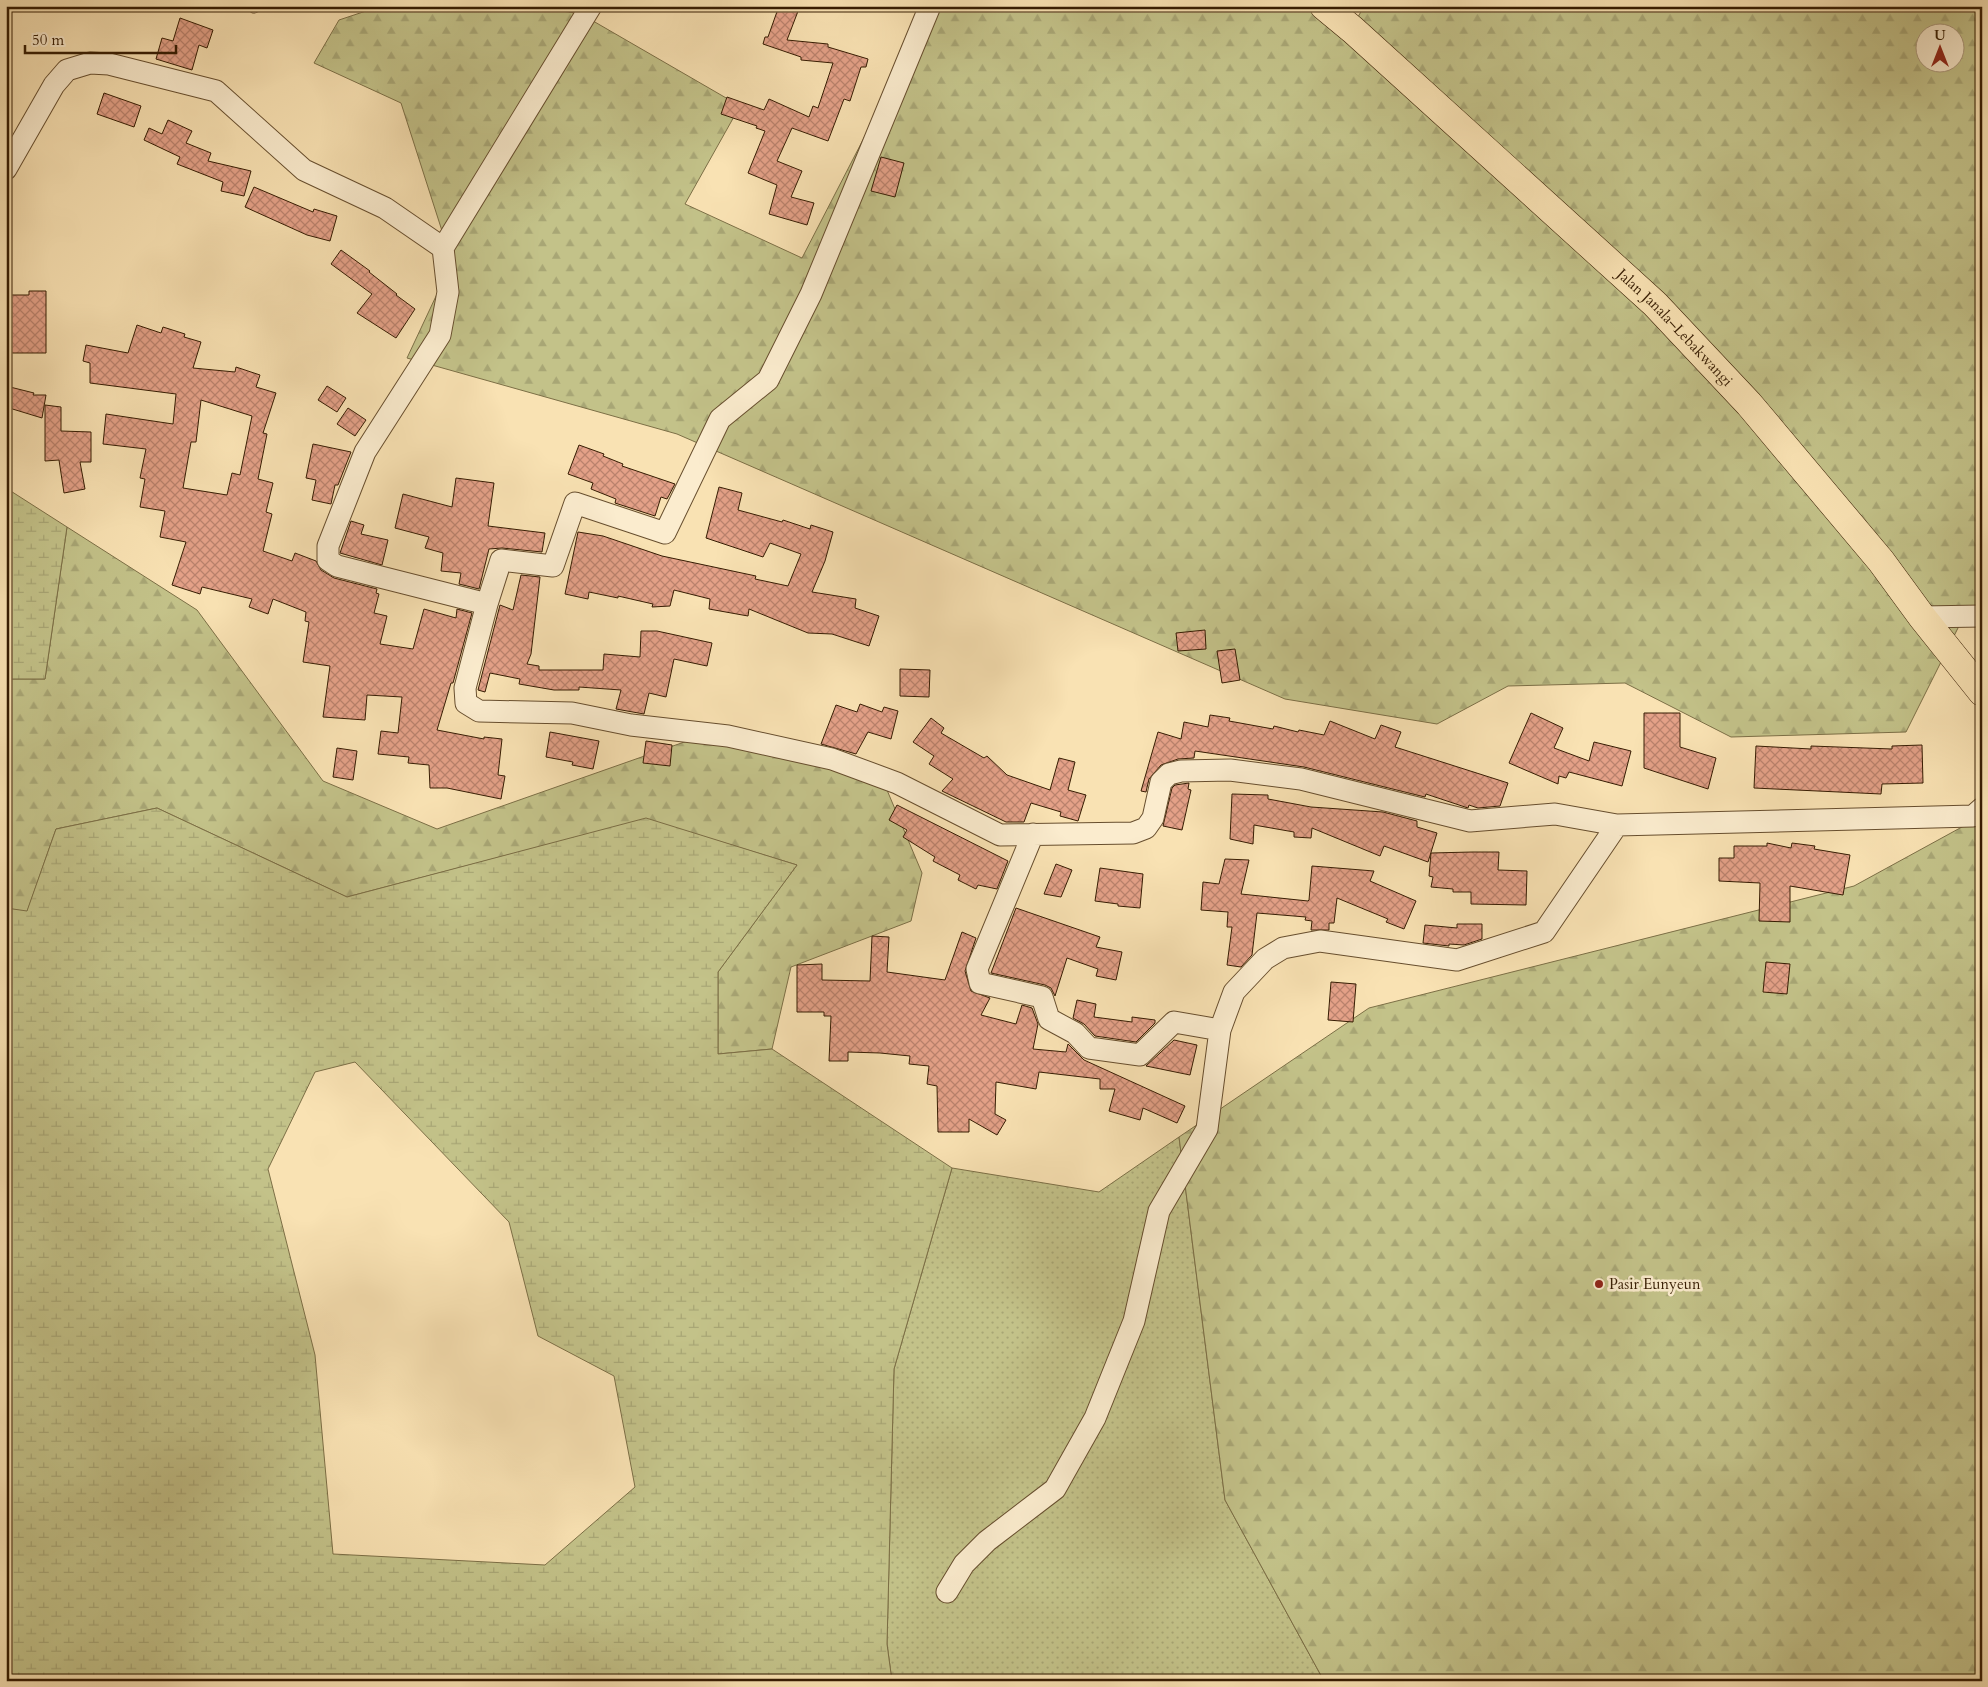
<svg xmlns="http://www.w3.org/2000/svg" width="1988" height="1687" font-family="Cardo,serif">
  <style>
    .grass { fill: url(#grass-dots); stroke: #7c6f46 }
    .forest { fill: url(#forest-firs); stroke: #7c6f46; fill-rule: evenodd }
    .wetland { fill: url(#wetland-marsh); stroke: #7c6f46; fill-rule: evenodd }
    .building { fill: url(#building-cross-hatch); stroke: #361c02; fill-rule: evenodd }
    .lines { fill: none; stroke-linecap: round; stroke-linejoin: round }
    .service-casing { stroke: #674e2e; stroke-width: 13 }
    .minor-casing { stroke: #674e2e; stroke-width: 23 }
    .primary-casing { stroke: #361c02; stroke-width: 29 }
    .service { stroke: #fbecce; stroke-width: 11 }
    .minor { stroke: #fbecce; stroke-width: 21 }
    .primary { stroke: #f9e2b3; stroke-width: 28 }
    .poi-dot { fill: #8f2418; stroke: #fbecce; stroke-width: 2 }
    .labels { text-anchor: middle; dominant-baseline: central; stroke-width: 5; stroke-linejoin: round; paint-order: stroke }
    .street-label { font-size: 15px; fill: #361c02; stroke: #fbecce }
    .poi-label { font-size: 15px; fill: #361c02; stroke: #fbecce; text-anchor: start }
  </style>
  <defs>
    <pattern id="grass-dots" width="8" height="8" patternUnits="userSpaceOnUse" patternTransform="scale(1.25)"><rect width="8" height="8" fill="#c3c289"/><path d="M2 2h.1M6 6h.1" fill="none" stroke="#a8a675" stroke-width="1.8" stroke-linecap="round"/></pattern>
    <pattern id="forest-firs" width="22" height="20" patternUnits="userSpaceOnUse" patternTransform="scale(1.25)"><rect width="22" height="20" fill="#c3c289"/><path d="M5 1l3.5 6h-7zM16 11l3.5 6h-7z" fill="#a8a675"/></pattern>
    <pattern id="wetland-marsh" width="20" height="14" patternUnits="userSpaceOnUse" patternTransform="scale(1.25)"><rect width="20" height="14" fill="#c3c289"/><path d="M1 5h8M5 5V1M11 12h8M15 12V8" fill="none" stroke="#a8a675"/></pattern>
    <pattern id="building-cross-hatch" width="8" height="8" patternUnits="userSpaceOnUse" patternTransform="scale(1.25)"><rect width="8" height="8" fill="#e4a188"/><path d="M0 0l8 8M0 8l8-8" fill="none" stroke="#ba826d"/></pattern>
  </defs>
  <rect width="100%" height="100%" fill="#f9e2b3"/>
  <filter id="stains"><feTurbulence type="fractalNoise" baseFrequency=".004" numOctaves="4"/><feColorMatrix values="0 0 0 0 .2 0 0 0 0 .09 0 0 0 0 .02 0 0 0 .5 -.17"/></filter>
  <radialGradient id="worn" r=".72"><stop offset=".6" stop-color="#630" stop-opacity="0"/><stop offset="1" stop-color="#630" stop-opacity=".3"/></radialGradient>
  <path class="grass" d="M1179 1137 1225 1500 1324 1681H892L887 1644 894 1369 952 1168 1099 1192Z"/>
  <path class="forest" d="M381 6H531L581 14 740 106 685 204 802 258 932 6H1342L1358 17 1364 6H1982V624H1960L1906 732 1731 737 1625 683 1508 686 1437 724 1285 699 677 434 407 358 452 262 401 103 314 63 339 20ZM1926 32H1956V62H1926Z
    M67 527 197 610 323 781 437 829 707 734 876 764 922 873 911 921 791 967 772 1049 718 1054V972L797 865 646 819 347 897 157 808 56 829 27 912 6 908V679H45Z
    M1982 816V1681H1324L1225 1500 1179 1137 1369 1008 1854 886Z"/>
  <path class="wetland" d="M6 488 67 527 45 679H6Z
    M157 808 347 897 646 818 797 865 718 972V1054L772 1049 952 1168 894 1369 887 1644 892 1681H6V908L27 911 56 829ZM355 1062 509 1222 538 1336 614 1376 635 1487 545 1565 333 1554 315 1355 268 1169 315 1072Z"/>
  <path class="building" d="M779 6H800L787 40 828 44V47L868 59 866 67H861L850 101 844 99 828 141 792 128 777 161 802 171 791 197 814 203 807 225 769 214 777 185 748 173 765 131 756 128 757 126 721 114 727 97 764 110 769 99 809 117 813 106 818 108 833 63 801 60V57L763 44 765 37H768Z
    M180 18 213 30 207 48 199 45 192 70 156 59 162 38 173 41Z
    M104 93 141 106 134 127 97 114Z
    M168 120 192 131 186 143 211 153 208 161 251 171 244 196 221 191 223 182 177 164 180 157 144 140 149 128 162 134Z
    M881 157 904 163 895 197 871 191Z
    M254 187 313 212 314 209 337 216 330 241 307 235 245 207Z
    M341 250 370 271 369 272 397 294 396 295 415 309 396 338 357 313 372 294 331 264Z
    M29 291H46V353H6V295H29Z
    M137 325 161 333 163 327 185 334 184 337 201 342 193 368 235 372 236 367 260 375 256 387 276 393 263 433 267 434 258 479 273 483 266 512 272 514 263 551 292 561 295 553 316 561 321 570 334 578 377 589 376 593 379 594 374 613 387 616 380 644 413 649 424 609 456 618 457 609 472 613 453 683H451L437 730 484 739V737L502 739 498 775 505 776 501 799 447 788H430L429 765 408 763 409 757 378 754 381 731 398 733 402 697 367 695 365 720 323 717 330 666 303 662 309 622 305 621 306 612 273 599 268 614 249 607 252 599 202 587 200 594 172 585 186 542 160 537 165 511 140 507 145 479 140 478 146 449 103 444 106 414 173 424 176 394 90 383V363L83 361 86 345 128 353ZM201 400 252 416 240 475 232 473 227 495 183 488 191 442H196Z
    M6 386 34 393 33 395H46L42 418 6 407Z
    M327 386 346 398 337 412 318 400Z
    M45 405 61 407V431L91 432V462H80L85 489 64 493 59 460 45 461Z
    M348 408 366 420 355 436 337 424Z
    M313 444 351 452 338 485H335L331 504 312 500 316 480 306 478Z
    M579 445 604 454 603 456 623 464 622 466 675 484 667 499 661 497 655 516 615 503 616 499 591 489 593 483 568 474Z
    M456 478 494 483 488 526 545 533 542 552 502 548 489 549 479 589 459 584 461 573 441 571 443 553 425 548 429 537 395 528 403 494 452 507Z
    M719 487 742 493 738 510 782 522 783 520 810 529 811 525 833 532 825 561 812 592 856 599 855 608 879 616 869 646 832 634 808 633 749 609 748 616 709 609 710 599 674 590 670 606 652 607 653 604 618 596V598L589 592 588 599 565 594 578 532 603 536 662 556 756 576 755 579 788 586 801 554 770 543 763 557 706 538Z
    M351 521 364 525 361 534 388 540 382 565 340 553Z
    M521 575 540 577 531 654 527 664 539 666V670H603L604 654 640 657 641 631H657L712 643 707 666 674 659 666 697 649 693 644 714 616 709 621 690 579 687V690H554L519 684 520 679 490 673 485 692 478 690 500 605 513 610Z
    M1205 630 1206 649 1178 651 1176 633Z
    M1235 649 1240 680 1222 683 1217 651Z
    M900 669 930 670 929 697 900 696Z
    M860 704 882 712 884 707 898 711 891 739 868 732 856 754 821 744 836 705 857 712Z
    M1531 713 1563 728 1554 748 1589 761 1594 742 1631 751 1622 786 1569 772 1566 778 1559 776 1558 784 1509 763Z
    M1644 713H1680V747L1716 758 1708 789 1644 768Z
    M1210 715 1230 718 1229 721 1273 729 1274 726 1298 732 1299 730 1324 735 1330 721 1375 739 1381 725 1401 732 1395 747 1508 783 1500 806 1478 808 1469 805 1468 808 1426 794 1425 797 1304 767 1195 751 1194 758 1178 759 1161 765 1149 779 1146 792 1141 791 1158 732 1181 739 1184 722 1208 727Z
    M931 718 944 728 941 733 984 758 987 756 1007 775 1050 790 1059 758 1075 762 1068 790 1086 795 1078 821 1060 816 1061 812 1031 803 1024 822H1006L942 791 953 779 929 764 934 756 913 742Z
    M550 732 599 741 593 769 572 765 573 762 546 757Z
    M646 741 672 745 670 766 643 763Z
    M1922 745 1923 783 1882 784 1881 794 1754 788 1756 746 1811 749V746L1892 749V746Z
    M337 748 357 751 353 780 333 777Z
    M1189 783 1188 789 1191 790 1182 830 1163 826 1172 788 1175 785Z
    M1232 794 1268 795V799L1311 807 1383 812 1417 821V827L1437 833 1428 862 1384 846 1380 856 1312 828 1311 838 1294 837V832L1254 825 1253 844 1230 839Z
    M897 805 1008 861 997 889 978 885 976 889 958 880 960 875 933 861 935 857 903 837 907 830 889 820Z
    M1767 843 1791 848 1792 843 1815 846 1814 849 1850 855 1843 895 1790 886V922L1759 921 1760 883 1719 881V858H1734V846H1767Z
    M1472 852H1499L1498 870 1527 871 1526 905 1471 904V892H1453V889L1431 887 1433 877 1429 876 1431 853Z
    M1225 859 1249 860 1241 894 1308 901 1309 900 1312 866 1374 871 1370 881 1416 901 1404 929 1386 922 1388 919 1337 898 1334 923H1329V930H1311L1312 921 1305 920 1306 917 1257 913 1252 955 1241 967 1227 965 1232 927H1227L1228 912 1201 910 1203 882 1219 884Z
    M1056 864 1072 870 1061 897 1044 894Z
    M1100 868 1143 874 1140 908 1118 906V904L1095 901Z
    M1016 908 1100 937 1096 947 1122 952 1116 980 1096 976 1098 969 1067 958 1055 996 1051 988 1045 985 991 973Z
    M1457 924H1482V939L1464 945 1449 944V946L1423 943 1425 925 1457 928Z
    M962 932 976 938 965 971 971 991 990 998 981 1015 1016 1024 1022 1005 1032 1008 1038 1024 1033 1049 1066 1052 1068 1044 1084 1060 1185 1106 1177 1123 1143 1108 1140 1120 1109 1111 1115 1089H1100V1079L1039 1072 1036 1089 996 1082 995 1114 1006 1120 997 1135 969 1119V1132H938L937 1086 927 1084 929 1066 909 1064 910 1056 880 1053 848 1052V1061H829L831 1016H824V1012H797V965L822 964V980L870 981 872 936 889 937 887 972 945 980Z
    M1766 962 1790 964 1787 994 1763 992Z
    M1331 982 1356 984 1353 1022 1328 1020Z
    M1077 1000 1096 1004 1094 1017 1132 1022V1017L1155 1020V1023L1136 1042 1095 1036 1084 1024 1073 1018Z
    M1174 1040 1197 1045 1190 1075 1146 1066Z"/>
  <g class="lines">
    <g class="service-casing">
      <path id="service" d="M571 6 590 9
        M254 7 256 6"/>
    </g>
    <g class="minor-casing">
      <path id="minor" d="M591 6 443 248 448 292 440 335 365 452 328 546V560L337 566 487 604 465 688 466 703 479 711 572 713 631 725 728 736 832 759 897 783 1000 835 1133 833 1146 828 1153 818 1161 782 1169 774 1181 771 1230 770 1301 779 1470 821 1555 814 1617 825 1973 816 1982 808
        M6 169 54 85 67 70 90 63 109 64 216 91 304 170 385 208 443 248
        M487 604 501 560 553 566 575 503 665 533 720 419 768 380 811 294 930 6
        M1922 617 1982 616
        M1033 834 977 969 980 983 1042 997 1049 1019 1075 1033 1089 1048 1140 1055 1174 1022 1220 1030
        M947 1592 964 1564 987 1541 1055 1489 1095 1418 1134 1321 1159 1211 1207 1129 1220 1030 1234 992 1265 959 1283 948 1320 941 1457 960 1544 932 1617 825"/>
    </g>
    <g class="primary-casing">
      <g id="primary">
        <path id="s1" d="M1324 6 1353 30 1655 304 1749 404 1881 561 1922 617 1982 692"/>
      </g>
    </g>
    <use href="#service" class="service"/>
    <use href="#minor" class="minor"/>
    <use href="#primary" class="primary"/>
  </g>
  <circle class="poi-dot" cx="1599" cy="1284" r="5"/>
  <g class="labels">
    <g class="street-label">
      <text stroke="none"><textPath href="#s1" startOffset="476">Jalan Janala–Lebakwangi</textPath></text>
    </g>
    <g class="poi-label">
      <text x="1609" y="1284">Pasir Eunyeun</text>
    </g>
  </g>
  <rect width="1988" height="1687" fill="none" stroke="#f9e2b3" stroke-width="25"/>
  <rect x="8" y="8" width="1973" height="1672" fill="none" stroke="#361c02" stroke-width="2.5"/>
  <rect x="12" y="12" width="1963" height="1662" fill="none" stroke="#361c02"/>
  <g transform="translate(1940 48)"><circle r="24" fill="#fbecce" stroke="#ac997c"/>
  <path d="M0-4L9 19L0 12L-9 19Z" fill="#8f2418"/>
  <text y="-8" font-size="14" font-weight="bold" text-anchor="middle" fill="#361c02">U</text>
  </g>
  <path d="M25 45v8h151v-8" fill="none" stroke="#361c02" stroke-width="2.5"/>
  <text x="32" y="45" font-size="15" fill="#361c02" stroke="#fbecce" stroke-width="4" paint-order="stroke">50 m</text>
  <rect width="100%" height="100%" filter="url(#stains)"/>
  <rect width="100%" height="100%" fill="url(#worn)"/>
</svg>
